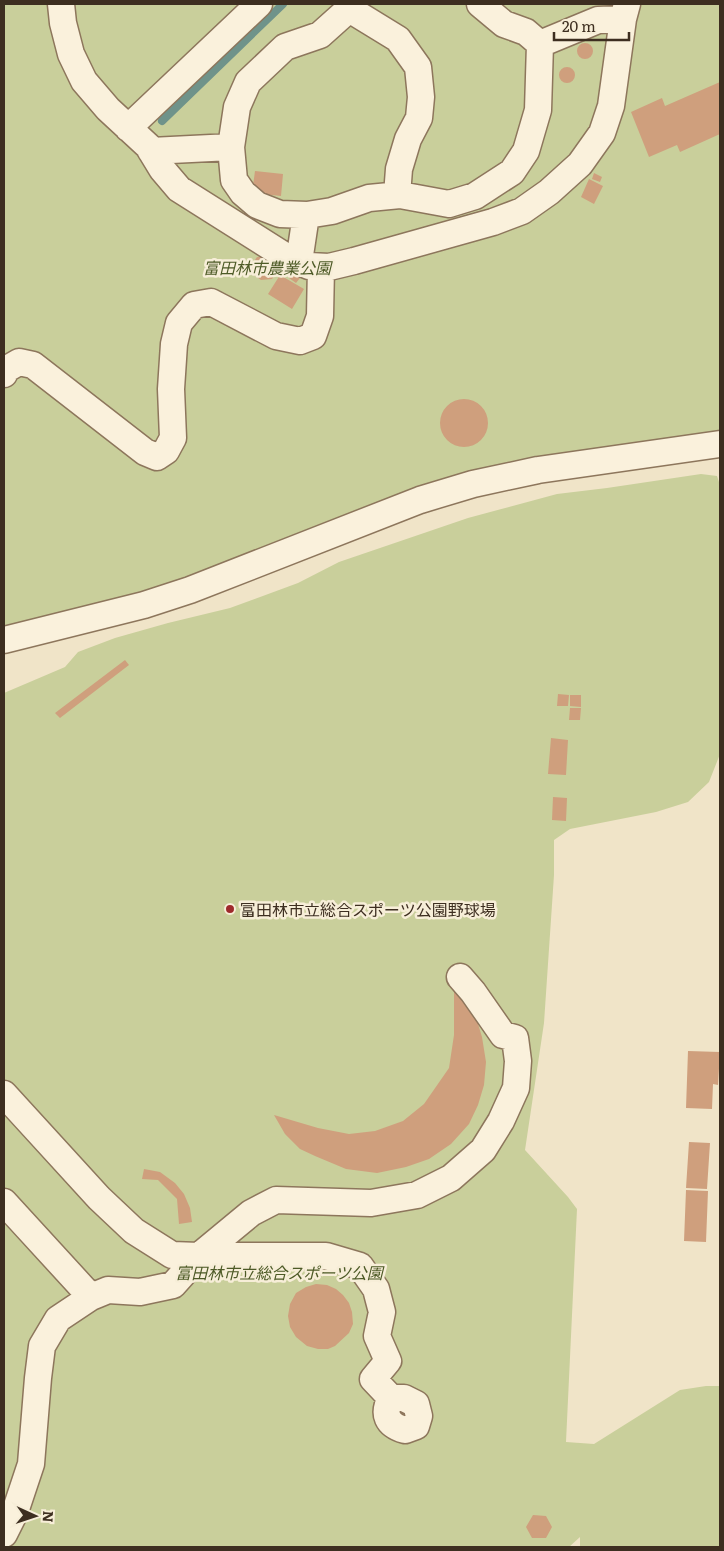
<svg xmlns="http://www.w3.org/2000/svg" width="724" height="1551" font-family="Literata,'Noto Sans JP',serif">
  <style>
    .green { fill: #c9cf9b }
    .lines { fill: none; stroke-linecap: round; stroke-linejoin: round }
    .stream { stroke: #6f938a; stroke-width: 8 }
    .building { fill: #cf9f7d }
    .minor-casing { stroke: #8d765c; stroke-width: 29 }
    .minor { stroke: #faf1dc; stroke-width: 26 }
    .poi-dot { fill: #9e2a2b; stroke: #f7eed8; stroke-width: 2 }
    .labels { text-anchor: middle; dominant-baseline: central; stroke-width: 5; stroke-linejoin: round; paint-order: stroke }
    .park-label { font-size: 16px; font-style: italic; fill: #4d5a26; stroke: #f7eed8 }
    .poi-label { font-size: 16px; fill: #3d2e20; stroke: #f7eed8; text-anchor: start }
  </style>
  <rect width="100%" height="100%" fill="#f0e4c8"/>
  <path class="green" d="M4 4H720V434L465 472 162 588 4 630Z
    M701 474 717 476 720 485V754L709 782 688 802 656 812 570 829 554 840V875L544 1023 525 1150 568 1197 577 1209 566 1442 594 1444 680 1390 706 1386H720V1547H580V1537L569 1547H4V693L65 667 78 652 115 638 168 623 230 608 298 583 339 562 468 518 557 494 607 488Z"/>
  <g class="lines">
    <path class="stream" d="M162 121 283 4"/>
  </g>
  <path class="building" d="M577 51a8 8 0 1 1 16 0a8 8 0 1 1-16 0Z
    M559 75a8 8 0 1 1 16 0a8 8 0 1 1-16 0Z
    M720 82V134L680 152 677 145 649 157 631 112 662 98 665 106Z
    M255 171 283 174 281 196 252 193Z
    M594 173 602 177 600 182 592 179Z
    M589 179 603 186 594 204 581 197Z
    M257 257H270L277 263V272L272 279 261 280 254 275 251 266Z
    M293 272 300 278 296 283 289 278Z
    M280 275 304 289 292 309 268 294Z
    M440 423a24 24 0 1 1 48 0a24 24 0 1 1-48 0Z
    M125 660 129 665 60 718 55 713Z
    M558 694 569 695 568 706H557Z
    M570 695H581V707L570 706Z
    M570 708H581L580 720H569Z
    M551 738 568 740 566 775 548 774Z
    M553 797 567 798 566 821 552 820Z
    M454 985 472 1004 482 1037 486 1062 484 1085 478 1105 469 1124 451 1144 429 1159 406 1167 377 1173 346 1169 315 1156 300 1149 285 1134 274 1115 318 1128 349 1134 375 1131 403 1121 424 1104 449 1068 454 1035Z
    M688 1051 720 1052 718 1085 713 1084 712 1109 686 1108Z
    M689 1142 710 1143 707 1189 686 1188Z
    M144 1169 160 1172 175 1183 184 1194 190 1208 192 1222 179 1224 177 1199 158 1180 142 1179Z
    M686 1190 708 1191 706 1242 684 1241Z
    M316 1284 327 1285 336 1289 343 1295 349 1303 352 1312 353 1324 349 1333 335 1346 328 1349H318L307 1346 296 1337 290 1327 288 1316 290 1304 296 1293 306 1287Z
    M533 1515 546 1516 552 1527 546 1538H532L526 1527Z"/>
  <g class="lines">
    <g class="minor-casing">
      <path id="minor" d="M61 4 63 23 71 54 84 81 108 109 148 146 162 169 179 189 285 256 309 266 329 267 354 261 493 222 522 211 549 192 580 164 602 133 611 106 623 19 627 4
        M353 4 349 9 320 35 285 47 248 82 237 107 231 147 234 180 243 193 257 205 280 214 307 215 332 211 369 198 400 195 449 204 475 196 512 172 526 151 538 110 540 44
        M480 4 504 24 526 32 540 44
        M349 9 398 39 418 67 421 97 419 118 408 139 399 169 397 195
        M540 44 598 20 623 19
        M128 128 259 4
        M151 151 231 147
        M299 262 306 215
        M4 374 5 370 19 362 33 365 145 452 157 457 166 451 173 438 171 389 174 344 179 323 194 305 211 302 276 336 300 341 313 336 320 316 321 267
        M4 640 144 605 190 590 420 500 473 484 538 470 720 444
        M4 1094 99 1198 134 1231 172 1255 199 1256 251 1213 276 1200 371 1203 417 1195 451 1178 483 1150 501 1121 516 1088 518 1061 515 1038 503 1035 473 992 460 977
        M4 1202 91 1297
        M4 1534 15 1512 31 1464 38 1378 42 1346 58 1319 91 1297 108 1290 140 1292 173 1285 199 1256H326L360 1266 376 1289 382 1312 377 1336 388 1361 373 1379 391 1398H404L416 1404 419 1416 416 1426 405 1430C387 1425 382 1414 391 1398"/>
    </g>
    <use href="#minor" class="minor"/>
  </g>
  <circle class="poi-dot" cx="230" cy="909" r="5"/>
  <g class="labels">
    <g class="park-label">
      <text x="267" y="267">富田林市農業公園</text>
      <text x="279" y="1272">富田林市立総合スポーツ公園</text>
    </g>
    <g class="poi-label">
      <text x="240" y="909">富田林市立総合スポーツ公園野球場</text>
    </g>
  </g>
  <rect width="724" height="1551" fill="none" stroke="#3d2e20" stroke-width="10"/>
  <g transform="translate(35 1516) rotate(93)" stroke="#f7eed8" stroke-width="4" paint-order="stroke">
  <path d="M0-4L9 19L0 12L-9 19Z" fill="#3d2e20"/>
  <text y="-8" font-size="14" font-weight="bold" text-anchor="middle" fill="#3d2e20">N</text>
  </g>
  <path d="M554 32v8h75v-8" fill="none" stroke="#3d2e20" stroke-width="2.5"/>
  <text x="562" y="32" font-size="15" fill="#3d2e20" stroke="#f7eed8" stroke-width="4" paint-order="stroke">20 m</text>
</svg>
